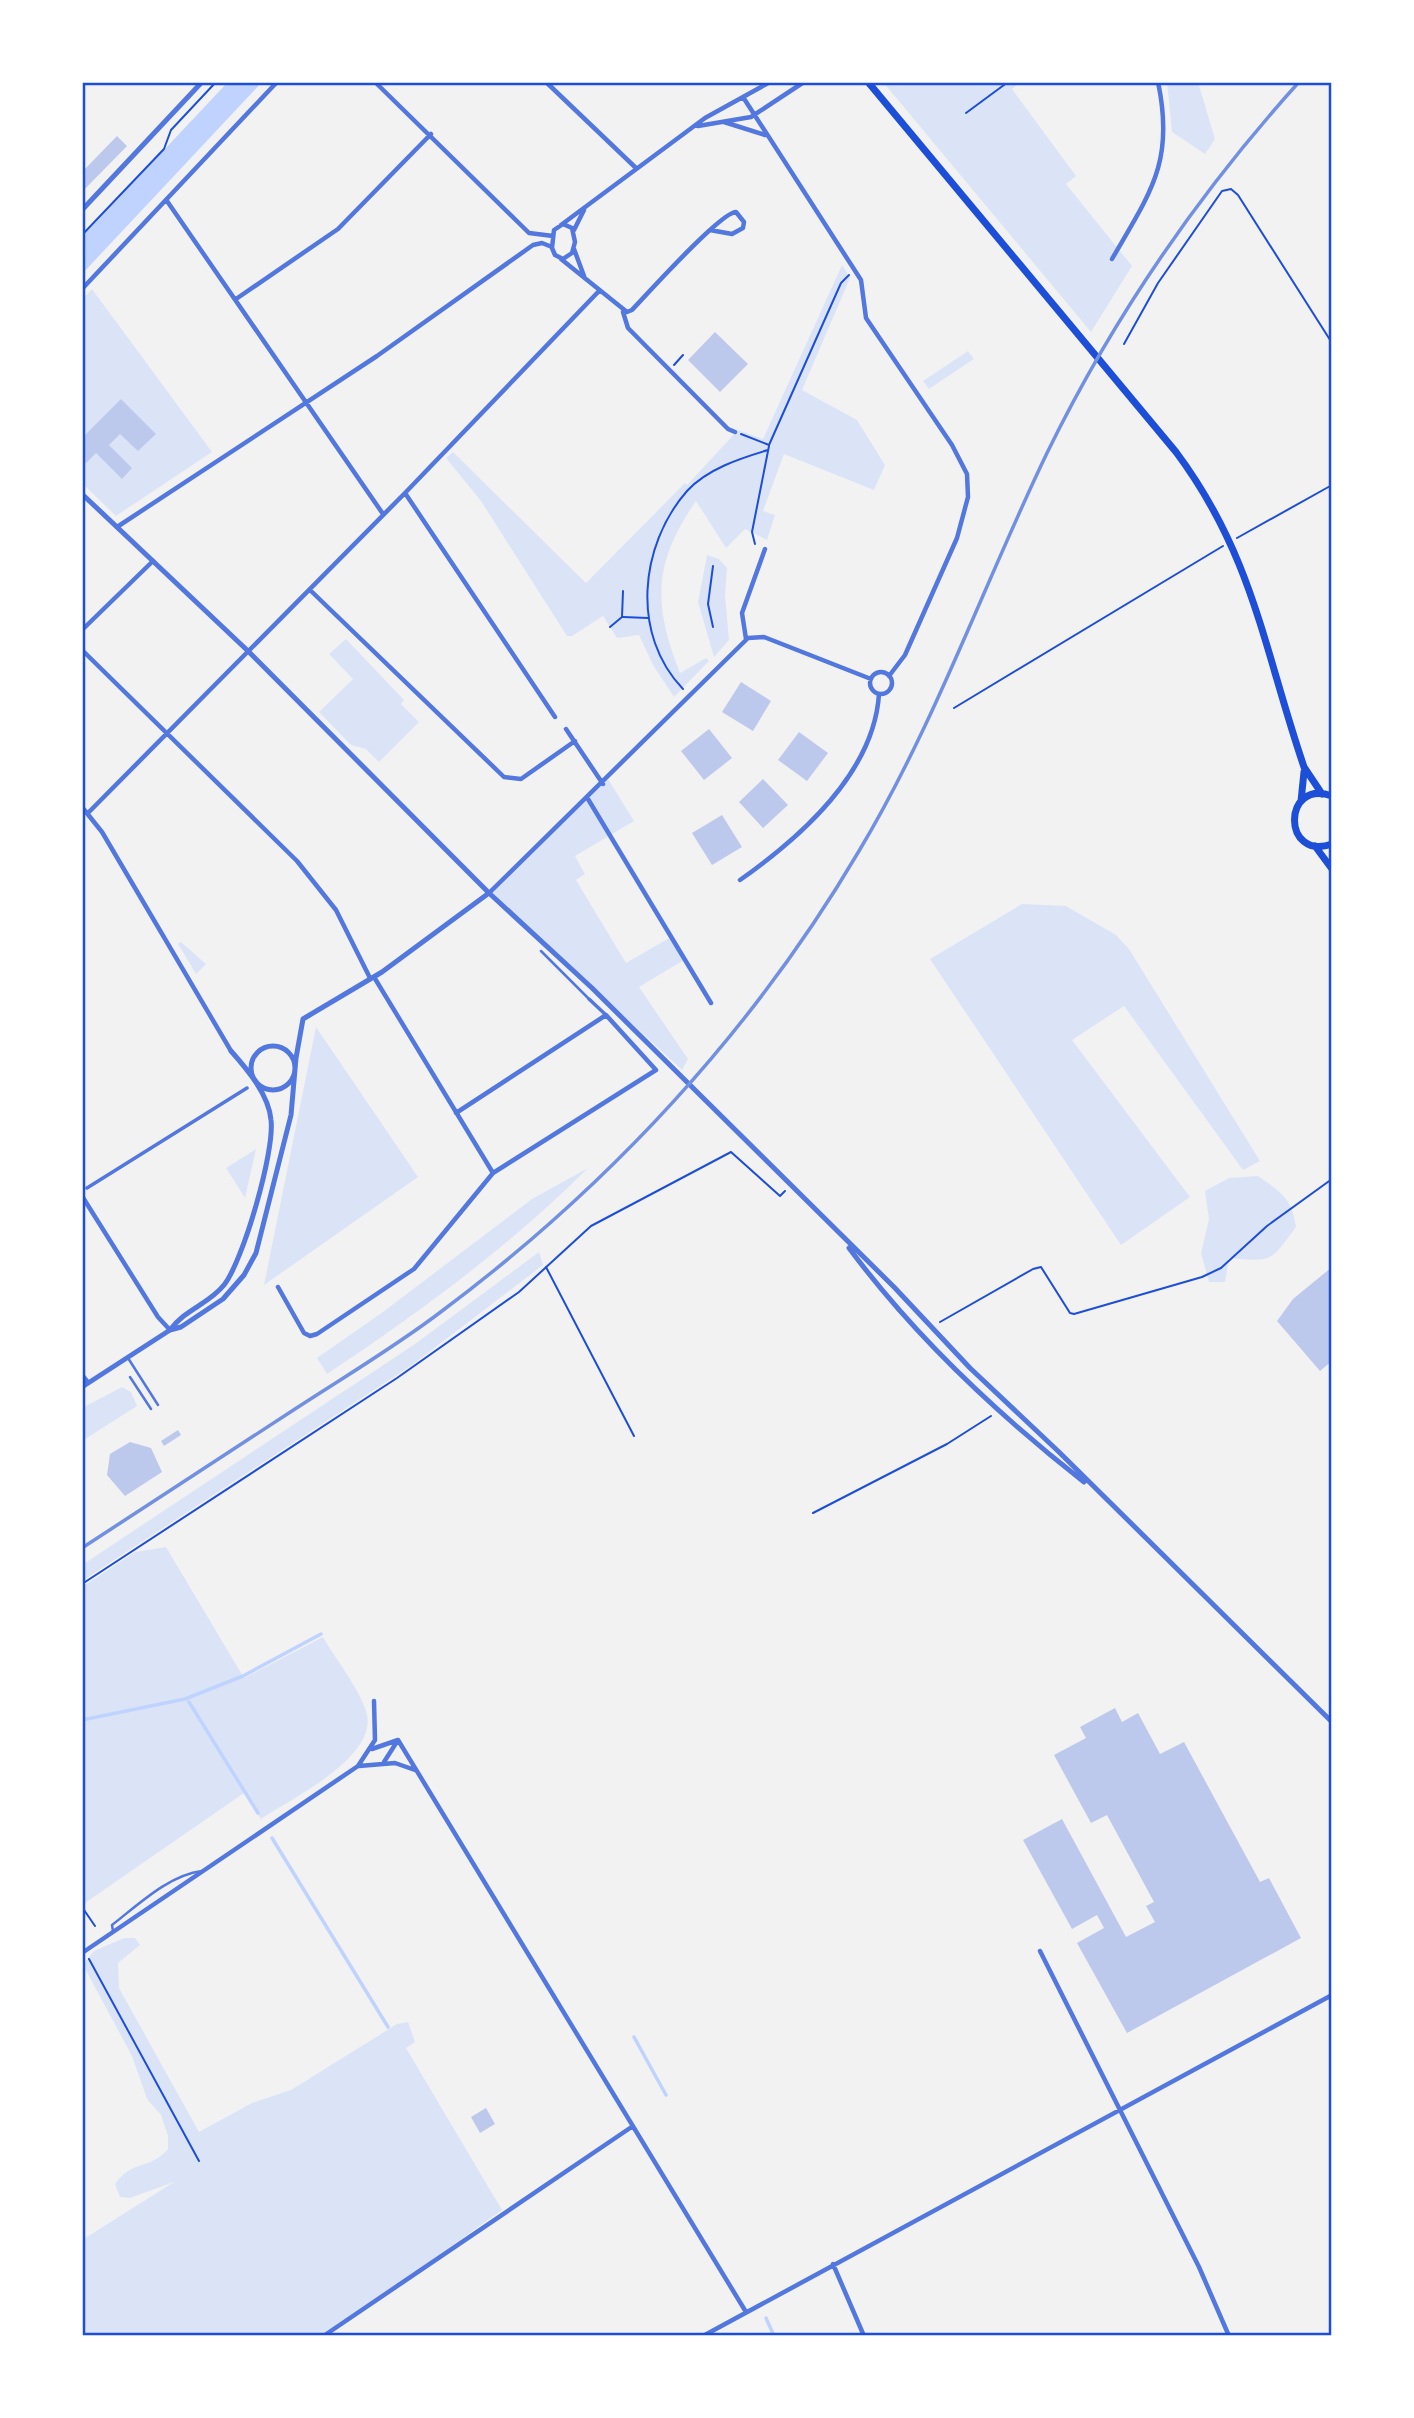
<svg xmlns="http://www.w3.org/2000/svg" width="1414" height="2418" font-family="Raleway,sans-serif">
  <style>
    .green { fill: #dbe4f7 }
    .water { fill: #bfd3fe }
    .lines { fill: none; stroke-linecap: round; stroke-linejoin: round }
    .stream { stroke: #bfd3fe; stroke-width: 3.5 }
    .building { fill: #bdc9ec }
    .path { stroke: #1d4ed8; stroke-width: 2 }
    .service { stroke: #5277de; stroke-width: 2.5 }
    .pedestrian { stroke: #5277de; stroke-width: 3.5 }
    .minor { stroke: #5277de; stroke-width: 4.5 }
    .tertiary { stroke: #5277de; stroke-width: 5 }
    .primary { stroke: #1d4ed8; stroke-width: 7 }
    .rail { stroke: #7290e2; stroke-width: 3.5 }
    .neatline { fill: none; stroke: #1d4ed8; stroke-width: 2.5 }
  </style>
  <rect width="100%" height="100%" fill="#f2f2f2"/>
  <path class="green" d="M883 82H1020L1012 89 1076 176 1066 184 1132 266 1091 332Z
    M1167 82H1198L1215 139 1205 154 1172 132Z
    M842 265 850 278 802 390 857 420 885 465 874 490 784 454 763 511 775 515 767 540 745 529 726 548 696 501C653 563 653 605 680 673L706 658 709 661 674 697 653 665 639 635 617 638 603 616 572 636H567L481 501 446 458 453 452 586 583 685 483 687 485 738 430 763 439Z
    M92 289 212 452 116 516 82 483V300Z
    M968 351 974 359 929 389 923 381Z
    M707 555 719 559 727 568 725 595 729 640 714 657 698 602Z
    M346 639 404 700 401 704 419 722 379 762 366 749 351 745 319 712 353 679 329 654Z
    M608 779 634 821 575 856 585 874 576 880 626 963 671 937 684 960 639 987 688 1059 682 1070 490 892Z
    M1022 904 1066 906 1116 935 1129 949 1260 1161 1243 1170 1124 1006 1072 1040 1190 1197 1121 1245 930 959Z
    M181 942 206 964 196 974 178 944Z
    M316 1027 418 1177 264 1285Z
    M256 1149 245 1198 226 1168Z
    M588 1168C509 1247 420 1312 327 1374L317 1358 383 1312 532 1199Z
    M1258 1176C1281 1192 1292 1198 1296 1227 1270 1262 1273 1262 1229 1258L1225 1282H1209L1201 1253 1209 1219 1205 1191 1229 1178Z
    M539 1252 543 1265 412 1365 82 1581V1565L415 1344Z
    M122 1387 131 1392 137 1406 82 1441V1408Z
    M166 1547 244 1678 323 1637C336 1660 358 1686 366 1711 381 1756 292 1798 261 1819L244 1793 85 1903 82 1587 135 1552Z
    M124 1938H135L140 1945 118 1963 119 1988 199 2132 252 2103 291 2090 397 2024 408 2022 415 2042 406 2048 502 2210 325 2336H82V2240L174 2182 130 2198 120 2197 115 2184C133 2159 150 2170 168 2149V2136L161 2115 147 2099 132 2056 83 1965 94 1951Z"/>
  <path class="water" d="M228 82H262L82 274V237Z"/>
  <g class="lines">
    <path class="stream" d="M189 1702 258 1813
      M82 1720 185 1699 243 1676 321 1634
      M272 1838 388 2027
      M634 2037 666 2095
      M766 2318 774 2336"/>
  </g>
  <path class="building" d="M117 136 127 146 82 192V172Z
    M715 332 748 364 720 392 688 360Z
    M121 399 156 434 138 451 120 434 109 445 132 468 122 479 96 453 86 463 82 460V438Z
    M741 682 771 701 753 731 722 712Z
    M709 729 732 758 704 780 681 751Z
    M799 732 828 753 807 781 778 760Z
    M763 779 788 805 763 828 739 802Z
    M722 815 742 847 712 865 692 833Z
    M1332 1267V1361L1320 1371 1277 1321 1293 1299Z
    M178 1430 181 1435 164 1446 161 1441Z
    M130 1442 151 1448 162 1472 125 1496 107 1475 110 1454Z
    M1115 1708 1122 1722 1138 1713 1160 1754 1184 1742 1260 1882 1269 1878 1301 1938 1127 2033 1077 1943 1104 1928 1097 1915 1072 1929 1023 1840 1062 1819 1126 1937 1155 1922 1146 1906 1154 1902 1107 1815 1091 1823 1054 1755 1086 1738 1080 1727Z
    M486 2108 495 2124 480 2133 471 2117Z"/>
  <g class="lines">
    <path class="path" d="M966 113 1008 82
      M82 235 164 149 171 130 216 82
      M1124 344 1158 283 1222 191 1231 189 1238 195 1332 343
      M674 365 683 355
      M741 434 769 445 841 283 849 275
      M1237 538 1332 485
      M755 544 752 532 769 446
      M713 566 708 604 713 627
      M623 617 648 618
      M610 627 622 617 623 591
      M683 689C631 635 639 546 687 491 707 469 741 458 768 450
      M954 708 1223 546
      M546 1267 634 1436
      M940 1322 1033 1269 1041 1267 1070 1313 1074 1314 1202 1277 1221 1268 1267 1226 1332 1179
      M813 1513 947 1444 991 1416
      M82 1584 397 1378 519 1292 591 1226 731 1152 780 1196 785 1191
      M82 1907 95 1926
      M89 1959 199 2161"/>
    <path class="service" d="M541 951 588 998
      M128 1358 158 1405
      M130 1377 151 1409
      M113 1931 112 1925C139 1904 169 1875 202 1871"/>
    <path class="pedestrian" d="M589 999 606 1015
      M87 1188 247 1088"/>
    <path class="minor" d="M375 82 529 233 553 236
      M546 82 636 168
      M743 97 861 280 866 318 952 445 967 474 968 497 957 538 905 655 889 676
      M724 122 765 135
      M698 126 751 117 804 82
      M167 201 383 514
      M563 224 572 228 575 242 572 253 563 259 555 255 552 248 554 230Z
      M561 225 705 118 770 82
      M574 230 584 210
      M574 249 584 276
      M561 259 627 312 632 310C648 293 721 212 736 212L744 222 743 228 732 234 710 230
      M1112 259C1150 193 1175 162 1158 82
      M82 289 277 82
      M236 299 338 229 431 134
      M623 312 628 328 728 429 735 432
      M405 493 555 717
      M117 527 377 356 533 245 542 243 552 247
      M310 590 504 777 521 779 575 741
      M82 630 153 561
      M746 639 742 613 765 549
      M82 650 297 861 336 910 370 978
      M870 683a11 11 0 1 1 22 0a11 11 0 1 1-22 0Z
      M566 729 603 784
      M588 799 711 1003
      M82 807 102 832 231 1051
      M88 813 405 493 599 291
      M740 880C801 837 874 773 879 694
      M489 893 748 638 764 637 871 679
      M374 977 493 1173
      M82 1196 158 1317 170 1330
      M278 1287 304 1333 310 1336 317 1334 414 1269 493 1173 656 1070 606 1015 456 1113
      M398 1740 746 2312
      M372 1749 398 1740
      M384 1762 398 1740
      M359 1766 395 1763 415 1770
      M1040 1951 1199 2267 1229 2336
      M82 1953 358 1766 375 1740 374 1701
      M833 2264 864 2336
      M325 2335 633 2126
      M703 2336 1332 1995"/>
    <path class="tertiary" d="M82 210 202 82
      M82 494 248 651 489 893 592 988 894 1287 970 1368 1059 1452 1332 1722
      M251 1068a22 22 0 1 1 44 0a22 22 0 1 1-44 0Z
      M849 1248C916 1338 996 1413 1084 1482
      M170 1330 181 1327 223 1299 244 1275 256 1253 291 1115 296 1058 303 1019 382 972 489 893
      M82 1375 88 1383
      M82 1387 170 1330C184 1310 209 1304 224 1285 243 1261 275 1151 271 1120 269 1095 247 1069 231 1051"/>
    <path class="primary" d="M868 82 1176 452C1253 555 1264 650 1304 767L1322 794
      M1332 796C1282 778 1282 862 1332 844
      M1301 801 1304 772
      M1315 846 1332 869"/>
    <path class="rail" d="M82 1548C153 1502 224 1455 295 1409 344 1377 395 1347 442 1311 609 1186 753 1031 859 851 935 724 983 586 1047 453 1113 318 1198 194 1299 82"/>
  </g>
  <rect width="1414" height="2418" fill="none" stroke="#ffffff" stroke-width="168"/>
  <rect x="84" y="84" width="1246" height="2250" class="neatline"/>
</svg>
